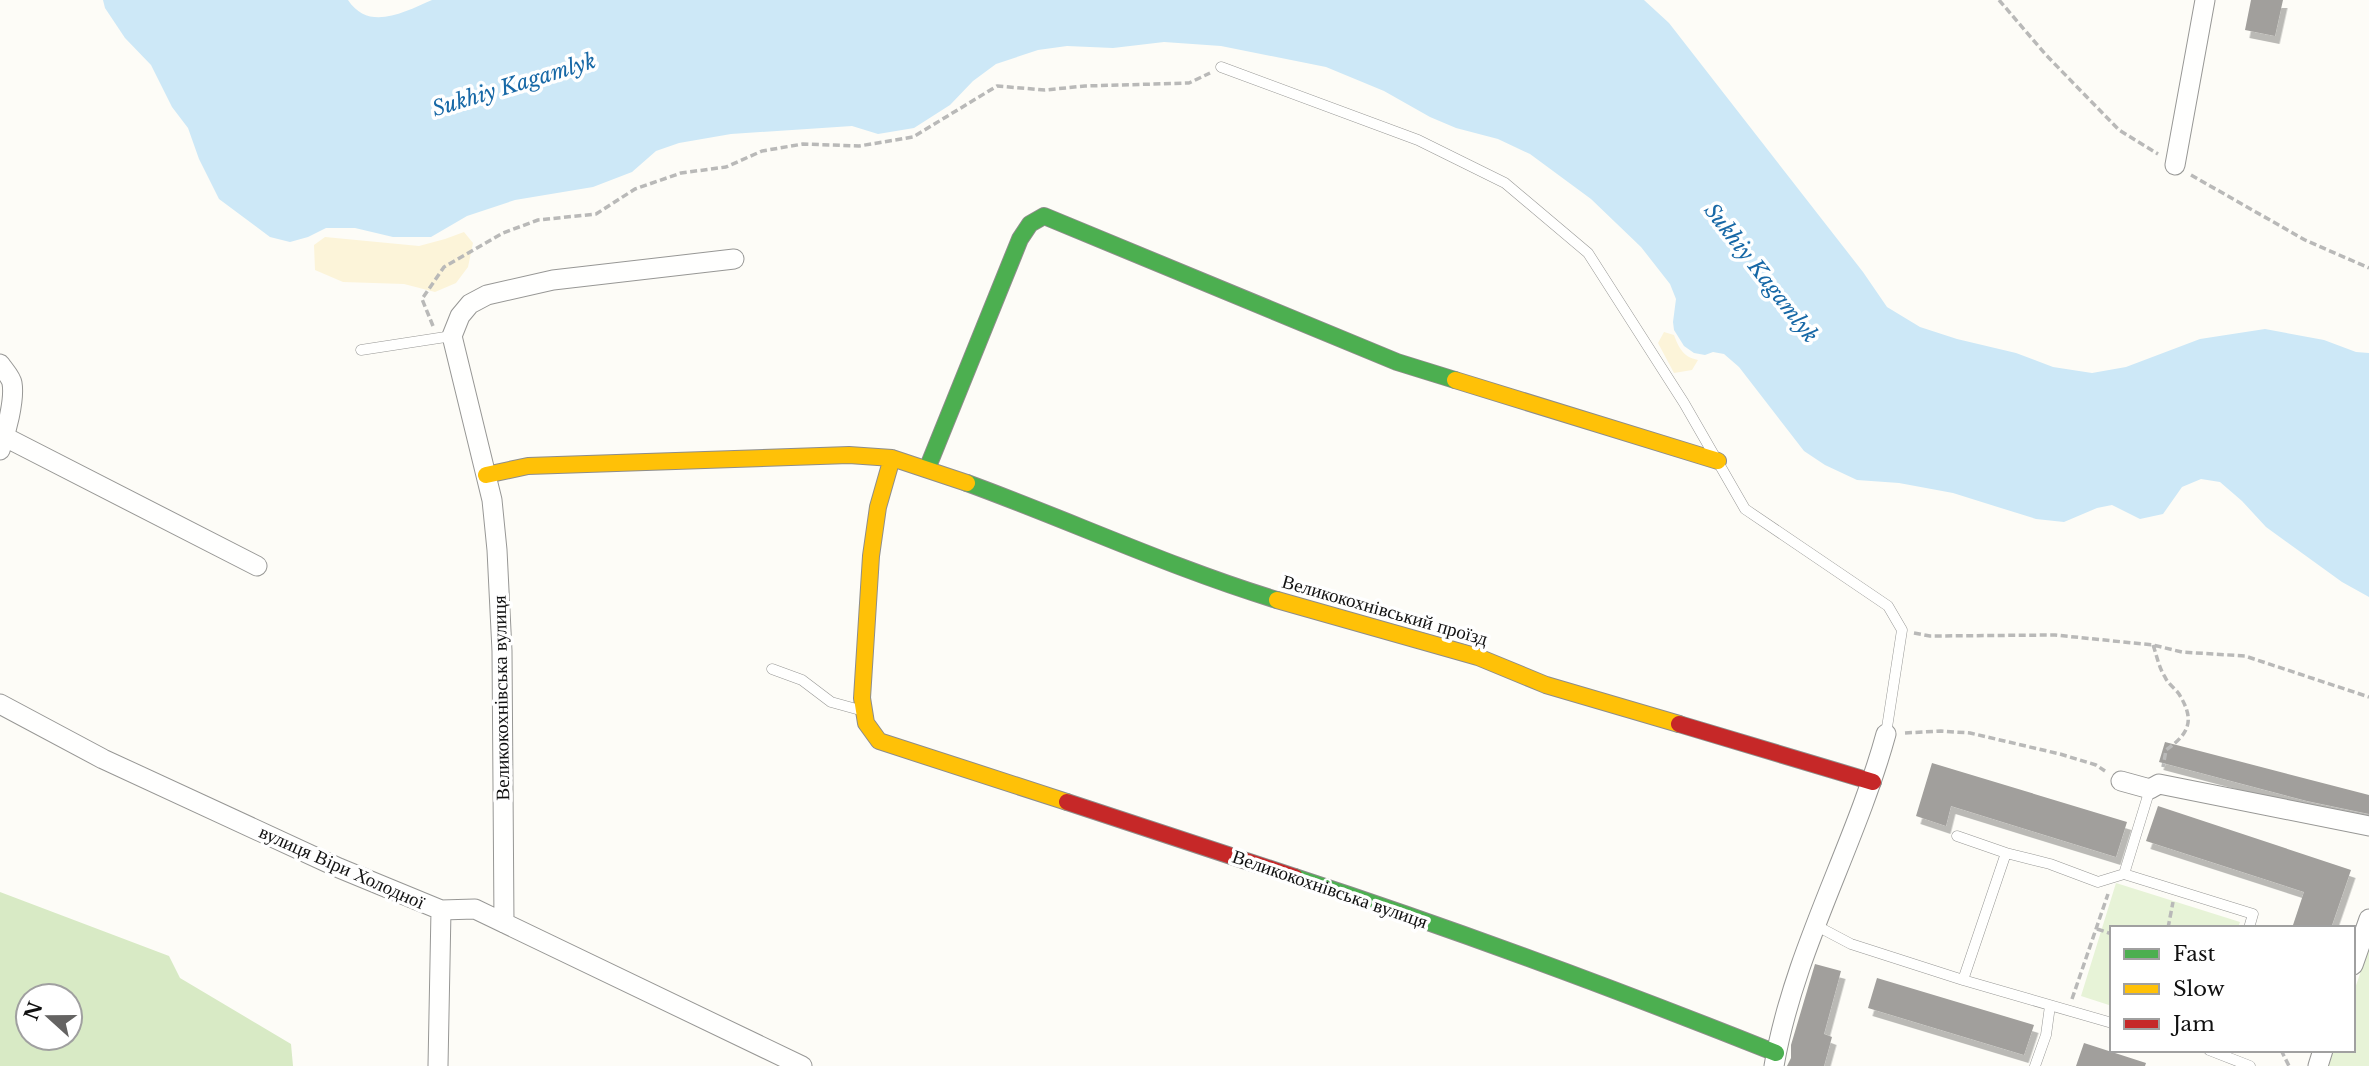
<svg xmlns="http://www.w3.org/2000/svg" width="2369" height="1066" font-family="'Libre Baskerville',serif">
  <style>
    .green { fill: #e7f3d7 }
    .forest { fill: #d8eac5; fill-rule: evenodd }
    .sand { fill: #fcf4d9 }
    .water { fill: #cde8f7 }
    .building { fill: #a19f9c; filter: url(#shadow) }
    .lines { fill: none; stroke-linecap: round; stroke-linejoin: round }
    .lane-casing { stroke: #979795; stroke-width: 11 }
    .street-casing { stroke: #979795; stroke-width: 21 }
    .fast-casing { stroke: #8e8d8b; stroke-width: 18 }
    .slow-casing { stroke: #8e8d8b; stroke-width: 18 }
    .jam-casing { stroke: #8e8d8b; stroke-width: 18 }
    .path { stroke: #b9b9b8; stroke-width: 3.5; stroke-dasharray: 7 3.5; stroke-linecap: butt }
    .lane { stroke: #fffffe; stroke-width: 10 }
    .street { stroke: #fffffe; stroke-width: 19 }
    .fast { stroke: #4caf50; stroke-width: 16 }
    .slow { stroke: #ffc107; stroke-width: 16 }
    .jam { stroke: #c62828; stroke-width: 16 }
    .labels { text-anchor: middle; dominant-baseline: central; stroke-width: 7; stroke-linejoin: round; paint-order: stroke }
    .street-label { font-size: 19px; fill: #111; stroke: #fff }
    .water-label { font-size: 21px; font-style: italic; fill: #1768a6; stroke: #fff }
  </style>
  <defs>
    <filter id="shadow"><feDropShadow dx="4.5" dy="8" stdDeviation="0" flood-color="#0004"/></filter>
  </defs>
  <rect width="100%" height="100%" fill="#fdfcf7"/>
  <path class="green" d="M2116 883 2240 922 2238 928H2112V1006L2081 996Z
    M2369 948V1066H2328L2334 1050H2353V994Z"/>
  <path class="forest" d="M0 892 169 956 180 978 291 1044 293 1066H0ZM28 996H70V1038H28Z"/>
  <path class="sand" d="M464 232 473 243 468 267 456 283 435 292 404 284 343 282 315 270 314 245 325 237 419 246 445 239Z
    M1664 332 1674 335C1679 348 1683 357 1698 360L1692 370 1674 373 1658 343Z"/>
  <path class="water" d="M103 0H348C369 32 404 12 432 0H1644L1669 23 1863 272 1887 307 1920 327 1957 339 2016 353 2053 367 2092 373 2126 367 2200 339 2265 329 2324 340 2356 352 2369 353V597L2342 582 2266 527 2242 501 2220 482 2201 479 2182 487 2163 514 2140 519 2112 505 2097 508 2064 522 2036 519 1953 493 1899 483 1857 480 1825 465 1804 451 1739 367 1724 354 1713 352 1705 355 1694 353 1684 346 1674 330 1673 322 1676 299 1670 284 1641 247 1591 199 1530 154 1498 139 1456 128 1430 117 1384 91 1326 67 1221 46 1164 42 1113 48 1067 46 1038 50 996 64 973 81 950 105 914 128 878 134 852 126 731 134 679 143 656 151 632 172 593 187 515 200 467 216 431 237H393L355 228H326L308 237 290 242 270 237 219 199 199 159 188 128 172 107 151 65 125 38 105 8Z"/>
  <path class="building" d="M2251 0H2283L2275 36 2245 30Z
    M2165 742 2369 795V814L2307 801 2159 762Z
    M1932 763 2127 822 2116 857 1951 806 1946 826 1916 816Z
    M2158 806 2351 870 2331 928H2292L2304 892 2146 841Z
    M1815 964 1841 971 1824 1034 1832 1037 1824 1066H1787L1791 1058V1045Z
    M1877 978 2034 1025 2024 1055 1868 1008Z
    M2084 1043 2146 1063 2145 1066H2076Z"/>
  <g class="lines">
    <g class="lane-casing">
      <path id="lane" d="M1221 67 1418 140 1505 183 1588 253 1684 403 1745 509 1888 606 1902 630 1886 734
        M361 350 452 336
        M772 669 802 680 831 702 860 710
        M1957 836 2006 853
        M2124 874 2150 789
        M1815 925 1851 944 1963 980 2112 1023
        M1963 980 2006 853 2050 864 2098 882 2124 874 2253 914 2249 928
        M2209 1050 2250 1066
        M2035 1066 2046 1035 2050 1006"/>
    </g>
    <g class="street-casing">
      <path id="street" d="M2175 165 2205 0
        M0 364C4 370 11 377 12 383 15 400 6 433 0 450
        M5 437 257 566
        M0 704 103 759 339 868 441 910 475 909 802 1066
        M2121 781 2150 789 2159 784 2369 826
        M504 923 502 651 497 550 492 500 452 336 460 316 470 304 487 295 553 280 734 259
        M2353 965 2369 919
        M438 1066 441 910
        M1774 1066C1794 950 1855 847 1886 734
        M2318 1066 2323 1050"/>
    </g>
    <g class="fast-casing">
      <path id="fast" d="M927 469 1020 239 1030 224 1044 216 1397 362 1455 380
        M967 483C1071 521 1172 568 1277 600
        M1295 877C1457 930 1618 990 1776 1053"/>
    </g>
    <g class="slow-casing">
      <path id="slow" d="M1455 380 1718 461
        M892 458 878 507 871 556 862 698 866 723 879 741 1067 802
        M486 475 528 466 849 455 892 458 967 483
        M1277 600 1478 657 1546 685 1679 724"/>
    </g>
    <g class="jam-casing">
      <path id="jam" d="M1679 724 1873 782
        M1067 802 1295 877"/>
    </g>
    <path class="path" d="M1999 0 2046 55 2119 130 2158 154
      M2191 175 2305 240 2369 268
      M433 326 422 299 444 267 503 233 538 220 596 214 635 189 681 173 726 167 762 151 803 144 859 146 913 137 997 86 1045 90 1085 86 1189 83 1210 73
      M1914 633 1930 636 2055 635 2153 645 2182 652 2245 656 2369 697
      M2153 645C2157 656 2159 668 2165 677 2168 684 2175 688 2179 694 2195 720 2190 733 2166 750L2163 767
      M1905 733 1941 731 1970 733 2060 754 2096 765 2105 771
      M2168 928 2173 902
      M2097 929 2112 934
      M2072 999 2108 894
      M2281 1050 2289 1066"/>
    <use href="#lane" class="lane"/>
    <use href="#street" class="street"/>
    <use href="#fast" class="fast"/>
    <use href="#slow" class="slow"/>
    <use href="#jam" class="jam"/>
  </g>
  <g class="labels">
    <g class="street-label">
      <text transform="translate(1385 610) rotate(16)">Великокохнівський проїзд</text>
      <text transform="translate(501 698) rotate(-91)">Великокохнівська вулиця</text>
      <text transform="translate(342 867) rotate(24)">вулиця Віри Холодної</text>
      <text transform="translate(1330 889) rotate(19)">Великокохнівська вулиця</text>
    </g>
    <g class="water-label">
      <text transform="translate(514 85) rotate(-17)">Sukhiy Kagamlyk</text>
      <text transform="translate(1761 273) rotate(52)">Sukhiy Kagamlyk</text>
    </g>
  </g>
  <rect x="2110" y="926" width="245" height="126" fill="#ffffff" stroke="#a0a0a0" stroke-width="2"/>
  <rect x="2124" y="949" width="35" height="10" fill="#4caf50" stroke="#a0a0a0" stroke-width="2"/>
  <text x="2173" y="961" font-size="21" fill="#111111">Fast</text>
  <rect x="2124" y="984" width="35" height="10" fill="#ffc107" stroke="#a0a0a0" stroke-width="2"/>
  <text x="2173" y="996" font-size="21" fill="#111111">Slow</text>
  <rect x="2124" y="1019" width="35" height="10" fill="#c62828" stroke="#a0a0a0" stroke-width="2"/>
  <text x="2173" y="1031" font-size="21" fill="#111111">Jam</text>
  <g transform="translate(49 1017) rotate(291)"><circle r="33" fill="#ffffff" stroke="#a0a0a0" stroke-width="2"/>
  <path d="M0-5L12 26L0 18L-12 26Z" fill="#646362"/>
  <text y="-10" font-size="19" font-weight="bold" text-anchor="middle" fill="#111111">N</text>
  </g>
</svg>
